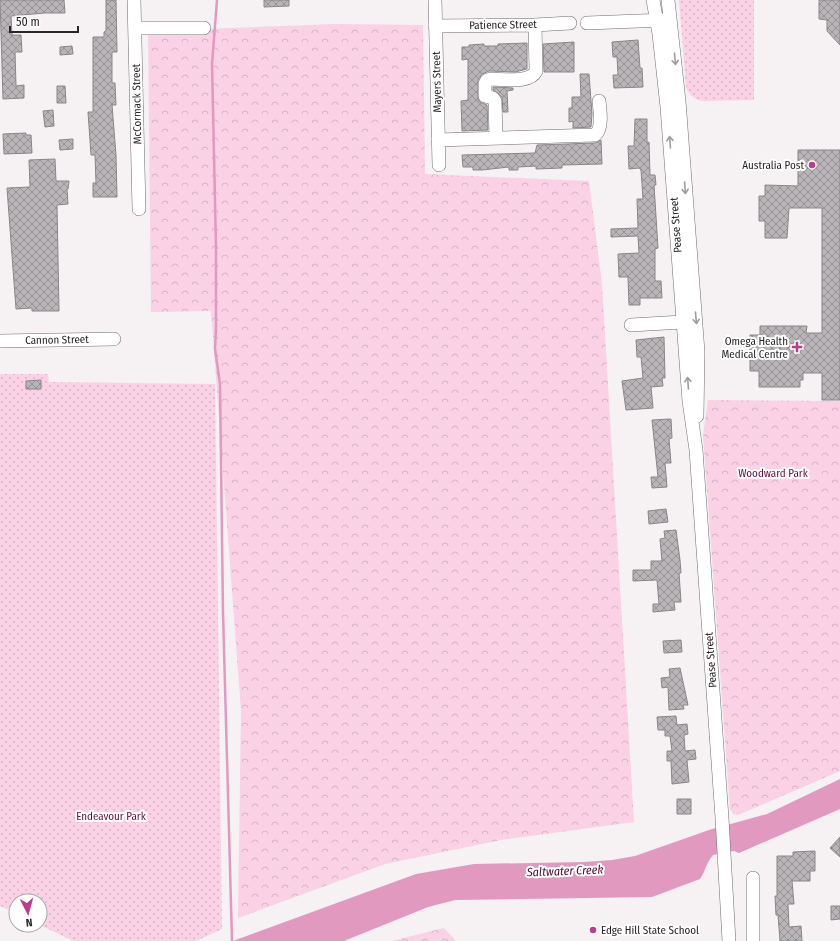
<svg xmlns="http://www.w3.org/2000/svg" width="840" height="941" font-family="'Fira Sans Condensed',sans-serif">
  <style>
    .forest { fill: url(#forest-crowns) }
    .park { fill: url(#park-dots) }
    .water { fill: #e299c0 }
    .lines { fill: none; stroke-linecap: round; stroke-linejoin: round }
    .stream { stroke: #e299c0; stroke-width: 2.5 }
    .building { fill: url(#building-cross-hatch); stroke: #8a8688 }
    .minor-casing { stroke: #706c6e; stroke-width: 14 }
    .minor { stroke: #fff; stroke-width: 13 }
    .oneway { stroke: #9e9d9e }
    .poi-dot { fill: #bc3d8a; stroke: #fff; stroke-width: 1.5 }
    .labels { text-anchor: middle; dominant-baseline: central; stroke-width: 4; stroke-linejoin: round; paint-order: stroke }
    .street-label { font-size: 11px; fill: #282627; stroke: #fff }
    .poi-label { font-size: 11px; fill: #282627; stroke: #fff; text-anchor: end }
    .park-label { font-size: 11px; fill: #651046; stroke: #fff }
    .water-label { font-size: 12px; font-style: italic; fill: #4a0a32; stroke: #fff }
  </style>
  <defs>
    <pattern id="forest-crowns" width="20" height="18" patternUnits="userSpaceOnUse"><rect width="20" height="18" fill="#fad1e5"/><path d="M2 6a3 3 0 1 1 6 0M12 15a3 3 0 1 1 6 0" fill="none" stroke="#d6b3c4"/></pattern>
    <pattern id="park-dots" width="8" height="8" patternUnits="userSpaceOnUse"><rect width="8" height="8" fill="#fad1e5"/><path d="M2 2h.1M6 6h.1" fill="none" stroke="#d6b3c4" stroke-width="1.8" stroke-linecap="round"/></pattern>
    <pattern id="building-cross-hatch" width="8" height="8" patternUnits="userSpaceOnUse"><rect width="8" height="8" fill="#b9b4b7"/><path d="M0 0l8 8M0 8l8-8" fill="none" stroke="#969295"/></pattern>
  </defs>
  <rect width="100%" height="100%" fill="#f6f1f3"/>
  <path class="forest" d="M334 24 423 25 425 174 589 181 602 284 634 822 501 840 385 864 238 918 241 711 211 311 151 312 148 31Z
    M708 400 840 401V771L738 815 733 814 730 809 703 435Z
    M444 928 456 941H391Z"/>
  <path class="park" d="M679 0H754V100L702 101C694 99 689 95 686 87Z
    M0 374H48L49 382 215 384 222 929 196 941H73L40 925V901H16V913L0 906Z"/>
  <path class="water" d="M840 779V809L739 853 734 851 713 855C706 863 705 872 700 879L652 897 455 900 428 907 344 941H233L416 874 474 864 584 862 612 860 635 856 709 830 767 814Z"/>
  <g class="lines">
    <path class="stream" d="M217 0 212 64 216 247V328L215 349 220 384 223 613 232 941"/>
  </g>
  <path class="building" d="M0 0H64L65 13H44L11 16 12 35H21L22 52H15L16 86 24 85V98L3 99Z
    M106 0H116L117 52H112V83H115L116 105H112L116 155 117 197H93V183H96L95 155H91L88 112H93V37H104V32L106 31Z
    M264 0H289V6L264 7Z
    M819 0H840V45L827 31V20L819 19Z
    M638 40 640 68H642L643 87 614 88 613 75H618L617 57H613L612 42Z
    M574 42V72H544L543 44Z
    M527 43V69L515 72 489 71 482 74 478 80V99L480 102 487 105 488 130 462 131 461 101 468 100V59L462 60V47H469V45L484 44V46H498V44Z
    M72 46 73 54 60 55V47Z
    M580 74H589L592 114 591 127 573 128V121L569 122V108H572V97H581Z
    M57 86H65L66 103H57Z
    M493 87 513 88V90L507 91 508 112H503L502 97 493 90Z
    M53 110 54 126 45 127 43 111Z
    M635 119H647V143L649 142 650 175H655L656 185H654L658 248 655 249V281H661L662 298H640V305H629L628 277H619L618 254 639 253 638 236 611 237V229L638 228 637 199H643L641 170 639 168 629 169 628 146H634Z
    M26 133V135H31L32 153 4 154 3 134Z
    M73 139V149L60 150 59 140Z
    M601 140 602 164 562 165V168L536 169V166L518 167V170H509V167L482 170H473V167H463L462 155 535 153 537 145 595 143Z
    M798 150H840V400H822V373H803V380H800V387H759V371H750V335H760V326H807L806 333H822V208H789L787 238H765V221H759V196H765V185L798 186Z
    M55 159 56 181H69L68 189H67L68 204 57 205 59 311H32V308L16 309 7 188 30 187 29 160Z
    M664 337 665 378H662L663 386 651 387 653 408 626 410 622 381 643 378 641 357H637L636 340Z
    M41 380V389H26V381Z
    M671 419 672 438 669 439 671 463H665L667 487 652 488 651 477H658L652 420Z
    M666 509 668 522 649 524 648 511Z
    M676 530 680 560 681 573H679L681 602H674L675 610 653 612V604H659L657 580 633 581V570H651V561H662L660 539 665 538 664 531Z
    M681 640 682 652 664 653 663 641Z
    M680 668 688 705H683L684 709 669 710 668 687 662 688 661 678 670 677 669 669Z
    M676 716 677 725 687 724 688 734 684 735 685 751 695 750 696 759 687 760 689 782 672 784 671 761H667V751H672L670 736H665V730H658L657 717Z
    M677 799H691V814H677Z
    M840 837V857L830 848Z
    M815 851V871H810V881H792L794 904H788L789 927 801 926 802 941H780L778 915H776L775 896H777V856H793V852Z
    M831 906H840V919L831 920Z"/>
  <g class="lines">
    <g class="minor-casing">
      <path id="minor" d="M134 0 139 209
        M435 0 439 165
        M653 0 659 34 667 107 689 401 696 450 722 818 729 941
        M668 0 679 101 698 352 697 416
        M587 23 665 20
        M435 26 535 25 570 23
        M135 28H204
        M496 138 495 101 493 98 485 96V84L487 80 491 79C503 79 530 84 536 71L535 25
        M438 140 595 135C603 129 600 110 599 101
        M631 325 683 322
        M0 341 114 339
        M753 941V878"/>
    </g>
    <use href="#minor" class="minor"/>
  </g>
  <defs><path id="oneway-shaft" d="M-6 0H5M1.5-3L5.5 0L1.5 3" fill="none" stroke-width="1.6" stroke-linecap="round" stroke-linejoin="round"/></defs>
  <g class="oneway">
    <use href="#oneway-shaft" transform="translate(675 59) rotate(85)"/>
    <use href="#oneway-shaft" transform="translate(670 142) rotate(-94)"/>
    <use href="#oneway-shaft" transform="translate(685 188) rotate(86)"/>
    <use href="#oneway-shaft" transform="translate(696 318) rotate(85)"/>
    <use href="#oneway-shaft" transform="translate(688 383) rotate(-94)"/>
  </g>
  <g class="poi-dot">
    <circle cx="812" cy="165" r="4"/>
    <path d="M795 341h4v4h4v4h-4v4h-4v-4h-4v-4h4z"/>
    <circle cx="593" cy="930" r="4"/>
  </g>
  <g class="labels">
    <g class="street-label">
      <text transform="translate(503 25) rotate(-1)">Patience Street</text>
      <text transform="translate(437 82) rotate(-91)">Mayers Street</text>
      <text transform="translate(137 104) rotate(-91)">McCormack Street</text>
      <text transform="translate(676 225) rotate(-94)">Pease Street</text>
      <text transform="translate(57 340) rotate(-1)">Cannon Street</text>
      <text transform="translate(711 660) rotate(-94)">Pease Street</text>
    </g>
    <g class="poi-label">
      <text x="804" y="165">Australia Post</text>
      <text x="788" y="341">Omega Health<tspan x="788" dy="13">Medical Centre</tspan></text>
      <text x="601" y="930" text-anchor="start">Edge Hill State School</text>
    </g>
    <g class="park-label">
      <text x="773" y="473">Woodward Park</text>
      <text x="111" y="816">Endeavour Park</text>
    </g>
    <g class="water-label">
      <text transform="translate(565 871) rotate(-2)">Saltwater Creek</text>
    </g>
  </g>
  <g transform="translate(28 913) rotate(174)"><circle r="19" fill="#ffffff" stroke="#a9a8a9"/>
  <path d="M0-3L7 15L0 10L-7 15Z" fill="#bc3d8a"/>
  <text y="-6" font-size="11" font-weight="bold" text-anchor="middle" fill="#282627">N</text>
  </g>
  <path d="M10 26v6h68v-6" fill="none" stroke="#282627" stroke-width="2"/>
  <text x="16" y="26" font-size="12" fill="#282627" stroke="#ffffff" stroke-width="3" paint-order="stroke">50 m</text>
</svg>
